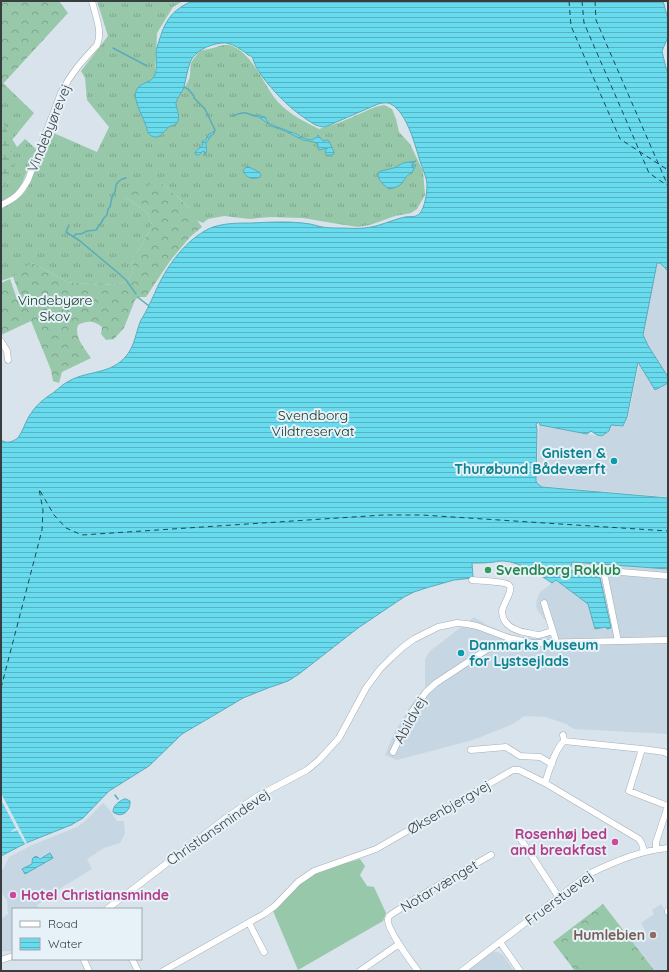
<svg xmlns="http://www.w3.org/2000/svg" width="669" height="972" font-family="Quicksand,sans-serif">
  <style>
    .built { fill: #c6d7e3 }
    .grass { fill: url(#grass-tufts) }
    .forest { fill: url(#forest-crowns) }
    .wetland { fill: url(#wetland-marsh) }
    .pitch { fill: #97c8aa }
    .water { fill: url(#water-rules); stroke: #5aacba }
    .pier { fill: #d9e3eb }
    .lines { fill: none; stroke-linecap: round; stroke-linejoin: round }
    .stream { stroke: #5aacba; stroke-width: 1.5 }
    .ferry { stroke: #184b53; stroke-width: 1; stroke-dasharray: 5 4; stroke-linecap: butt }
    .minor-casing { stroke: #a4adb5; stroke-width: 7 }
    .minor { stroke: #fff; stroke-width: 6 }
    .culture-dot { fill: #0f9aa8; stroke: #e6f1f8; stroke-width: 1.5 }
    .leisure-dot { fill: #2e9e5b; stroke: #e6f1f8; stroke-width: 1.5 }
    .hotel-dot { fill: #d1479c; stroke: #e6f1f8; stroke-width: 1.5 }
    .education-dot { fill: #8d6e63; stroke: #e6f1f8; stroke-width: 1.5 }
    .labels { text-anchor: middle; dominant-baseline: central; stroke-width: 4; stroke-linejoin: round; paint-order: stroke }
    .street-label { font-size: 14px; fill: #383d40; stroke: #e6f1f8 }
    .park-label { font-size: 14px; fill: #0e321f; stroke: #e6f1f8 }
    .culture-label { font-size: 14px; font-weight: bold; fill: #0d838f; stroke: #e6f1f8; text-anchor: end }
    .leisure-label { font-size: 14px; font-weight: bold; fill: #27864d; stroke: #e6f1f8; text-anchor: start }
    .hotel-label { font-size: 14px; font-weight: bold; fill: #b23c85; stroke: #e6f1f8; text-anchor: end }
    .education-label { font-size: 14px; font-weight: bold; fill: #785e54; stroke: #e6f1f8; text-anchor: end }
  </style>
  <defs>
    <pattern id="grass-tufts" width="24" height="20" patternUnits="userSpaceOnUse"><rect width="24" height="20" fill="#97c8aa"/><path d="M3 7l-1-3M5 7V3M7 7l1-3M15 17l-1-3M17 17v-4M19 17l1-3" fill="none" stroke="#7ca48c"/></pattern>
    <pattern id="forest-crowns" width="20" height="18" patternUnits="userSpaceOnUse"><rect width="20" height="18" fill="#97c8aa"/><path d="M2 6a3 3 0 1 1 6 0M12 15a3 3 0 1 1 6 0" fill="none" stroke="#7ca48c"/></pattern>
    <pattern id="wetland-marsh" width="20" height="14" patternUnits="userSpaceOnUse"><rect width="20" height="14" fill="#97c8aa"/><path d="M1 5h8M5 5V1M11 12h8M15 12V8" fill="none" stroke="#7ca48c"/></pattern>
    <pattern id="water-rules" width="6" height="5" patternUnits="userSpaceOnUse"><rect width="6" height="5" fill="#68dbee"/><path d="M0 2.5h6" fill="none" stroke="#57b3c2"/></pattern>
  </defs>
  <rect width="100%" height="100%" fill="#d9e3eb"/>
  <path class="built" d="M659 262 668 271V377L646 344 647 343 643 336 656 265 657 263Z
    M639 364 655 391 668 383V497L541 486 537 480 539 425 602 437 610 431 611 425 623 427 628 417Z
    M572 562 668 569V734L574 729 566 724 546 717 524 716 513 724 473 740 397 760 385 755 394 733 411 705 425 688V659L430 651 474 617 487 625 506 633 522 637 535 638 545 637 550 627 538 611 536 606 537 599 540 592 556 580 588 604 606 626 610 629 600 579 570 570Z
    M103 803 109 809 117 821H124L125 834 120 843 104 848 87 859 92 869 58 890 37 905 39 909H13V951H1V919L8 914 7 900 1 893V873L9 857 32 845 77 827 84 822Z
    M661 904 668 915V971H656L631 940 645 930 641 923 654 914 652 910Z
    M493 952H497L500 953 503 955 514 971H468Z"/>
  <path class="grass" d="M97 1H183L173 7 157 33 155 75 152 80 135 94C137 107 145 119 148 133L176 105C176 96 189 85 190 75 191 66 189 63 196 56 196 55 199 52 200 51 202 50 206 50 209 49 214 48 224 44 229 45 253 52 263 85 278 102 289 114 305 122 319 129L341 122 375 107 384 105 392 109 396 119 399 132 410 144 423 171 425 195 417 209 411 213 395 216 370 225 358 227 338 224 303 218 271 217 250 219 224 216 208 219 203 223 196 220 188 207 178 197 161 183 125 197 148 213 152 225 142 245 133 257 132 273 127 282 118 284 100 285 67 282 33 263 15 276 1 281V207L15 200 25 192 49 131 97 152 109 127 87 100 85 78 81 71 108 36Z
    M3 83 34 113 12 140 1 121V86Z
    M25 139 36 149 21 186 15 194 1 203V190L10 180 11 153Z"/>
  <path class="forest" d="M1 1H59L68 13 1 86Z
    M161 183 178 197 188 207 202 227 190 237 170 261 146 297H139L135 300 124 328 114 339 106 340 101 334 102 327C93 320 87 321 78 325 74 337 84 348 91 358L62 372 59 383 53 381 51 370 31 321 1 335V283L10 279 17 299 16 300 21 298 13 277 22 268 33 263 67 282 100 285 118 284 127 282 132 273 133 257 142 245 152 225 148 213 125 197 127 188Z
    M603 904 655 971H575L553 942Z"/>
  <path class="wetland" d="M1 121 17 147 11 153 15 164 10 180 1 190Z"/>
  <path class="pitch" d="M360 859 365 866 360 875 367 886 374 887 386 913 383 921 298 970 273 911C282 902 292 890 302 882 318 869 341 865 360 859Z
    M603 913 647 971H586L565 943Z"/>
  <path class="water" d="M192 1H663L668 19V37L662 51 665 64 668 74V271L660 263H657L643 335 647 343V344L668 377V383L655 390 638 362 627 417 623 426 611 425 609 431 602 436 597 435 591 431 587 434 540 425 539 422 536 424 537 429 536 481 539 485 542 487 668 498V569L572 562 570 570 600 578 611 628 607 629 606 627 595 629 588 604 556 580 552 583C539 574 519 562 504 561 500 561 498 561 494 562 487 563 480 563 472 563L473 578 454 580 426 588 414 592 404 597 358 628 299 674 288 681 268 688 243 698 233 704 182 734 149 766 109 791 83 818 71 825 26 843 1 856V440C7 444 12 442 18 438 22 432 25 424 28 418 35 406 42 400 53 393 58 389 63 384 69 381 89 370 111 375 127 355 135 345 136 331 141 320 144 315 147 310 149 305 153 298 156 289 160 282 171 260 190 236 213 227 226 223 238 223 252 223 271 222 291 221 310 224 314 225 318 226 322 227 329 228 335 228 342 228 349 228 357 229 364 228 379 227 391 220 405 217 411 216 416 218 420 213 425 207 427 193 427 185 427 178 423 170 421 164 415 146 408 114 391 104 387 102 382 103 378 104L325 127C317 127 312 123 306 119 288 107 274 92 261 75 259 71 256 68 255 64 253 61 254 59 251 56 249 55 247 55 246 53 240 49 235 45 227 43 214 42 194 50 190 63 187 71 186 79 184 87 183 92 177 97 176 103 176 108 180 115 178 121 177 125 172 125 169 127 164 130 161 138 155 137 153 137 150 135 149 134 147 132 147 128 146 126 143 117 138 109 136 100 135 97 135 92 137 89 142 81 152 84 155 74 158 66 155 56 157 47 158 43 160 39 161 35 167 17 175 9 192 1Z
    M257 115 265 117C267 126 280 127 288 131 290 132 294 133 296 134 303 138 313 144 318 135L323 141 327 140 329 141 334 152V154L331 155H326L325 151 327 149V148L319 150 318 149V144L314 142 303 140 285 131 271 126 259 117 255 116Z
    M215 130 214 134 210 136 209 139 206 143C206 148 208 152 204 156V155L205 152 203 151 199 155H196L195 153 196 151 203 145 202 141H205L209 134 212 133Z
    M416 161 412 164V167L415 165 416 166 414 168 412 173C406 175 406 178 402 183 400 186 394 188 389 189 384 185 378 181 378 173L381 171 394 168 403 163Z
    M249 167 259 172 261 175 260 177C253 180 246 178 243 171 244 168 246 167 249 167Z
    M124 799H126L130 801C131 811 121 819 113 812 113 806 118 802 124 799Z
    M50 853 53 858 25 874 22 869 32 864V861L33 858C36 855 38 857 40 859Z"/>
  <path class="pier" d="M1 793 27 843 25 844 17 830 12 832 11 831 16 828 1 800Z"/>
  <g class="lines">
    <path class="stream" d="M113 48 147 66
      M184 87 188 89 194 96V98L205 109 215 130
      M232 116C244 112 242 111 255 116
      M69 225 66 232 80 241 117 272 126 280 136 294
      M74 236 76 234H81L87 231 96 230 101 223 104 218 107 215 108 209 110 207 112 197 115 192 116 185 118 182 122 179 126 178
      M138 297 140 299 149 306
      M115 795 118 799"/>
    <path class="ferry" d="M569 1 571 26 620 139 668 170
      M582 1 584 23 649 173 668 186
      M595 1 596 20 668 186
      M1 688 42 530 43 510 39 489 54 515 66 528 82 535 383 515H422L668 531"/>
    <g class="minor-casing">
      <path id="minor" d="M1 205C16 198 20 194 28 180L61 93C71 73 82 61 97 45 103 32 95 14 92 1
        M1 341 7 351 8 360
        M585 569 668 576
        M604 571 605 577 618 641
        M472 580C479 581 504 581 509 585 514 590 503 604 502 611 502 626 516 631 528 633 531 633 535 635 538 635 542 635 548 632 553 631
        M544 603 555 638V643
        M564 741 642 749 664 752 668 754
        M642 749 629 791 668 806
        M471 750 506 747 520 756 540 757 552 764
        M393 752 412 712 426 692 436 683 486 650 506 643 509 638
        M545 783C549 771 555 749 564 741L563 735
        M520 838 558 896
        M656 849V842L668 806
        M107 909 226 818 256 797 307 770 319 760 339 738 366 688 380 669 391 658 403 647 414 639 438 627 457 623 467 624 477 626 509 638 532 643 668 640
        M668 912V911
        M249 923 264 952
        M500 942 520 971
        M132 959 138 971
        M1 960 13 956
        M84 960 89 971
        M163 971 264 914 275 906 298 882 314 871 376 849 513 770H519L545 783 639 839 642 844 644 852
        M360 971 399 944
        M418 971C412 963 386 928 388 919 388 918 389 917 389 916L413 900 491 855
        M462 971 589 874C611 863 643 850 668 848"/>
    </g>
    <use href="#minor" class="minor"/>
  </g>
  <g class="culture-dot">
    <circle cx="614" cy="461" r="4"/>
    <circle cx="461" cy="653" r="4"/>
  </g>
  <circle class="leisure-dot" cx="488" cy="570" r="4"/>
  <g class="hotel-dot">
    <circle cx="615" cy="842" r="4"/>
    <circle cx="13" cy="895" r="4"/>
  </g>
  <circle class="education-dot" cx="653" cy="935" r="4"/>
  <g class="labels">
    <g class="street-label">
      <text transform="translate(49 128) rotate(-68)">Vindebyørevej</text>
      <text transform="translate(410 720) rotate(-61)">Abildvej</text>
      <text transform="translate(449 807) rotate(-30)">Øksenbjergvej</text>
      <text transform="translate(218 827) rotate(-35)">Christiansmindevej</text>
      <text transform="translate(439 886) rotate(-31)">Notarvænget</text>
      <text transform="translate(559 898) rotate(-37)">Fruerstuevej</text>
    </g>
    <g class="park-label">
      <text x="55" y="300">Vindebyøre<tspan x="55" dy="16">Skov</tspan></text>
      <text x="313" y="415">Svendborg<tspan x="313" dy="16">Vildtreservat</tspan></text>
    </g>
    <g class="culture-label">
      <text x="606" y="453">Gnisten &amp;<tspan x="606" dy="16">Thurøbund Bådeværft</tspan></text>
      <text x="469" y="645" text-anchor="start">Danmarks Museum<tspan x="469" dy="16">for Lystsejlads</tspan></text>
    </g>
    <g class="leisure-label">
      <text x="496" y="570">Svendborg Roklub</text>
    </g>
    <g class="hotel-label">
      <text x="607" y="834">Rosenhøj bed<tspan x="607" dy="16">and breakfast</tspan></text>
      <text x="21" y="895" text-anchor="start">Hotel Christiansminde</text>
    </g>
    <g class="education-label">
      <text x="645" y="935">Humlebien</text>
    </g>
  </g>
  <rect width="669" height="972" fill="none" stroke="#383d40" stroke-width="4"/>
  <rect x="12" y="908" width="130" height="52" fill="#e6f1f8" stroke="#a0a9ae"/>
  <rect x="20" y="921" width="20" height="6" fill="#ffffff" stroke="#a0a9ae"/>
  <text x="48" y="928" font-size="12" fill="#383d40">Road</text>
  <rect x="20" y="938" width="20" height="12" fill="url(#water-rules)" stroke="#a0a9ae"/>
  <text x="48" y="948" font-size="12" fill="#383d40">Water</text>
</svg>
